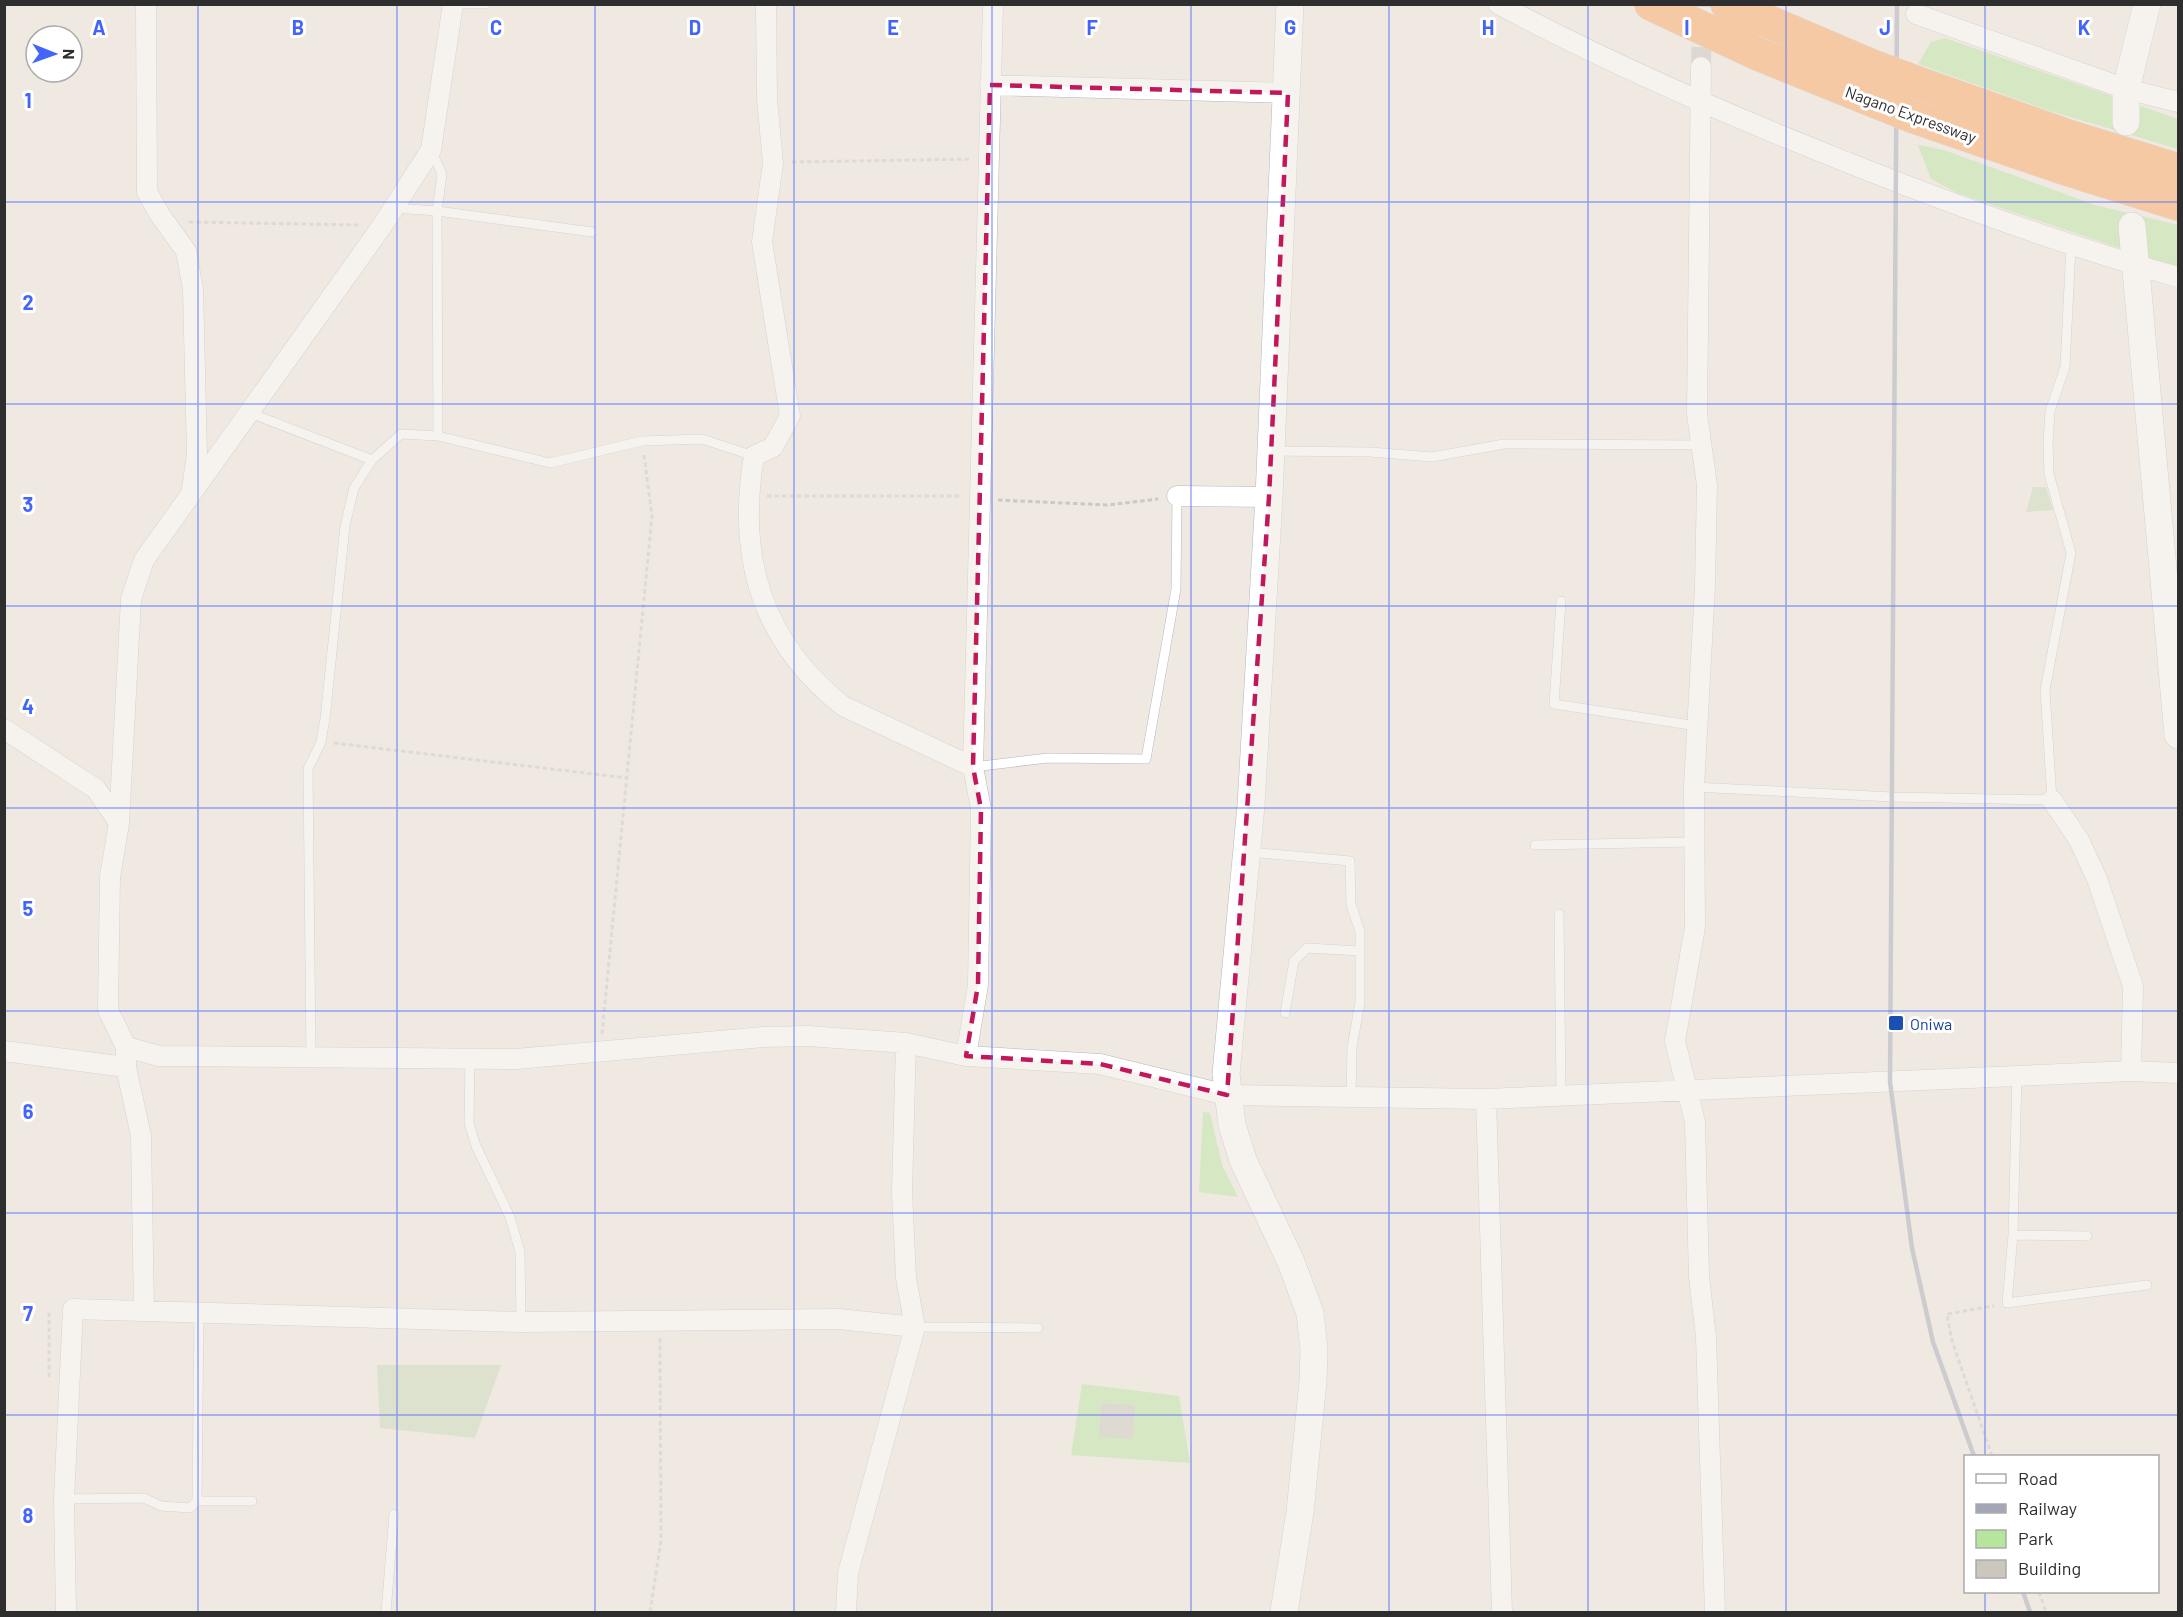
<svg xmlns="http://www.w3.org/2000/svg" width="2183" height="1617" font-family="Barlow,sans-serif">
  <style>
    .green { fill: #b6e59e }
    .cemetery { fill: #c8d9b8 }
    .building { fill: #cbc7bf; stroke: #cbc5ba; stroke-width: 1.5 }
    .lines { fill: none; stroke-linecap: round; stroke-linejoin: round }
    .street-tunnel { stroke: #c8c4bd; stroke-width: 20; stroke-dasharray: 20 10; stroke-linecap: butt }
    .lane-casing { stroke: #b4b7c1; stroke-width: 10 }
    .street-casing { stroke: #b4b7c1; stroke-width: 21 }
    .secondary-casing { stroke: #b4b7c1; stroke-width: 28 }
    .highway-casing { stroke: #c9c9c9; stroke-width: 34 }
    .path { stroke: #c9c9c9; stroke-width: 3; stroke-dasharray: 4.5 3; stroke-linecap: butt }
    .lane { stroke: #fff; stroke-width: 9 }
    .street { stroke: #fff; stroke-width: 20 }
    .secondary { stroke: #fff; stroke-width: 27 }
    .highway { stroke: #ffa35c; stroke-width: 33 }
    .rail { stroke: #a3a6b8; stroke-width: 4.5 }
    .highway-bridge-casing { stroke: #c9c9c9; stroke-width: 34; stroke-linecap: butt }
    .highway-bridge { stroke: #ffa35c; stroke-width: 33 }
    .marked { fill: none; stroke: #c2185b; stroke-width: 4.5; stroke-dasharray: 12 8; stroke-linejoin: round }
    .grid { fill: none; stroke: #4264fb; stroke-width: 1.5; stroke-opacity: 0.55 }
    .transit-dot { fill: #1a4fb4; stroke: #fff; stroke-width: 2 }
    .labels { text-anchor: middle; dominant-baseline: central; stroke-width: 6; stroke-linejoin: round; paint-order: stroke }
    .street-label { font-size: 16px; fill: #2e2e2e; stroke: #fff }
    .transit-label { font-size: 16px; fill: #164399; stroke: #fff; text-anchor: start }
    .grid-label { font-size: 20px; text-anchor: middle; font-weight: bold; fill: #4264fb; stroke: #fff; stroke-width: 6; stroke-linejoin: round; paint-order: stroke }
  </style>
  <rect width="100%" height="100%" fill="#efe9e1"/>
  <path class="green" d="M1945 38 2178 119V149L2050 111 1918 64 1931 42Z
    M1918 145 1944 150 2095 205 2178 225V268L1957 193 1931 179Z
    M1203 1112 1210 1113 1222 1165 1238 1197 1199 1192Z
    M1082 1384 1179 1396 1190 1463 1071 1455Z"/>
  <path class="cemetery" d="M2033 487H2046L2053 510 2026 512Z
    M377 1365H501L475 1438 380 1428Z"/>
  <path class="building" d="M1102 1404 1134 1406 1132 1438 1100 1436Z"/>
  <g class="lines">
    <path class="street-tunnel" d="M1701 67 1702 4"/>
    <g class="lane-casing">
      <path id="lane" d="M463 4H486
        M431 150 442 174 437 211 438 436
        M394 208 437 211 592 232
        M250 413 372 460 401 434 438 436 550 463 642 441 702 439 754 456
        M1272 451 1370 452 1432 457 1504 444 1700 445
        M1561 601 1554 704 1697 726
        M973 767 1048 758 1146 759 1176 589 1177 496
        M1694 787 1892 797 2052 800 2045 690 2071 553 2049 474 2048 443 2050 411 2065 367 2071 246
        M1535 845 1695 842
        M1249 852 1350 861 1351 904 1360 932V1002L1352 1047 1351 1097
        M1559 914 1561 1095
        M1285 1013 1294 961 1307 948 1360 951
        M311 1058 308 769 321 742 325 719 345 526 354 488 372 460
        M470 1059 469 1123 476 1146 510 1217 520 1252 521 1322
        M2017 1075 2013 1235 2087 1236
        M2013 1235 2007 1303 2147 1285
        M915 1327 1038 1328
        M64 1499 144 1498 161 1506 190 1508 197 1501H252
        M197 1501 199 1313
        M386 1612 394 1514"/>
    </g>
    <g class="street-casing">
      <path id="street" d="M146 4 147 192 160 215 186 251 193 289 197 455 192 488
        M766 4 767 99 773 163 762 242 790 416 773 447 754 456C737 557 761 641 843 706L973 767
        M1498 4C1603 60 1710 107 1819 151 1937 199 2056 243 2178 277
        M1916 14 2126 89 2178 102
        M1701 67 1697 414 1707 485 1705 586 1694 787 1695 927 1675 1041 1695 1122 1699 1277 1706 1337 1715 1612
        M990 85 1288 93
        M1177 496 1269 497
        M4 729 96 789 119 823
        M2052 800 2079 840 2097 879 2133 986 2131 1071
        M126 1047 159 1056 516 1059 764 1037 808 1036 906 1043 966 1056 1100 1064 1227 1095 1486 1099 2131 1071 2178 1073
        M4 1051 126 1067
        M966 1056 978 985 981 809 973 767 993 4
        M1486 1099 1502 1612
        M144 1311 141 1136 126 1067V1047L108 1010 110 877 119 823 131 599 144 560 382 226 431 150 453 4
        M66 1612 64 1499 73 1309 521 1322 839 1319 915 1327
        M846 1612 848 1573 915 1327 906 1278 902 1192 906 1043"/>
    </g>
    <g class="secondary-casing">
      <path id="secondary" d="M2126 122V89L2147 4
        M2132 226 2178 735
        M1284 1612 1300 1512 1313 1381 1314 1350 1310 1313 1291 1262 1243 1160 1232 1125 1226 1074 1251 805 1269 497 1290 4"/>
    </g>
    <g class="highway-casing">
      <path id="highway" d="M1651 4 1758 54 1874 101
        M1727 4 1872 66
        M1918 83 2068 136 2178 170
        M1914 117 2063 168 2178 204"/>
    </g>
    <path class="path" d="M792 162 972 159
      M189 222 360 225
      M767 496H961
      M998 500 1108 505 1158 499
      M334 743 627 778
      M602 1034 652 516 644 455
      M49 1377V1309
      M1992 1456 1952 1341 1947 1314 1994 1306
      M2039 1592 2046 1612
      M650 1612 661 1541 660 1338"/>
    <use href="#lane" class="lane"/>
    <use href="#street" class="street"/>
    <use href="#secondary" class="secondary"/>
    <use href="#highway" class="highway"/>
    <path class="rail" d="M1897 4 1890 1082 1912 1248 1933 1342 1974 1456
      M2023 1592 2030 1612"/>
    <g class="highway-bridge-casing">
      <path id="highway-bridge" d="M1872 66 1918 83
        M1874 101 1914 117"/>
    </g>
    <use href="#highway-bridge" class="highway-bridge"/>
  </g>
  <path d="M0 0H2183V1617H0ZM990 85 1288 93 1269 497 1227 1095 1100 1064 966 1056 978 985 981 809 973 767Z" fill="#efe9e1" fill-opacity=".55" fill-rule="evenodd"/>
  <path class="marked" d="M990 85 1288 93 1269 497 1227 1095 1100 1064 966 1056 978 985 981 809 973 767Z"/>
  <path class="grid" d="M198 4V1612M397 4V1612M595 4V1612M794 4V1612M992 4V1612M1191 4V1612M1389 4V1612M1588 4V1612M1786 4V1612M1985 4V1456M4 202H2178M4 404H2178M4 606H2178M4 808H2178M4 1011H2178M4 1213H2178M4 1415H2178M1985 1592V1612"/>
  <rect class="transit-dot" x="1888" y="1015" width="16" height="16" rx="3"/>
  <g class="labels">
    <g class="street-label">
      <text transform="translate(1911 114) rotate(20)">Nagano Expressway</text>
    </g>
    <g class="transit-label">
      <text x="1910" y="1023">Oniwa</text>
    </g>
  </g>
  <g class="grid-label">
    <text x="99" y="35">A</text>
    <text x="298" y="35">B</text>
    <text x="496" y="35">C</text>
    <text x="695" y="35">D</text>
    <text x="893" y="35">E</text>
    <text x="1092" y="35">F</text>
    <text x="1290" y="35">G</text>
    <text x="1488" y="35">H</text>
    <text x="1687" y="35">I</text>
    <text x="1885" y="35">J</text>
    <text x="2084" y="35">K</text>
    <text x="28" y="108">1</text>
    <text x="28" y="310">2</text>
    <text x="28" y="512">3</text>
    <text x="28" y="714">4</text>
    <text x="28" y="916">5</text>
    <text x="28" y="1119">6</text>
    <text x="28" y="1321">7</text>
    <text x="28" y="1523">8</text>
  </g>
  <rect width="2183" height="1617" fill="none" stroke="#2e2e2e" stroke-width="12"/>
  <rect x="1964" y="1455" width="195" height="138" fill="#ffffff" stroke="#ababab" stroke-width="1.5"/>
  <rect x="1976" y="1474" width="30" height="9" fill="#ffffff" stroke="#ababab" stroke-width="1.5"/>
  <text x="2018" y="1485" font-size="18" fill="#2e2e2e">Road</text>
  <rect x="1976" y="1504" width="30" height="9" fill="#a3a6b8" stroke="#ababab" stroke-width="1.5"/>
  <text x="2018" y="1515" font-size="18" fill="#2e2e2e">Railway</text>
  <rect x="1976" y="1530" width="30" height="18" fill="#b6e59e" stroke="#ababab" stroke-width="1.5"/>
  <text x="2018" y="1545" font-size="18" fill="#2e2e2e">Park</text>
  <rect x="1976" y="1560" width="30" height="18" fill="#cbc7bf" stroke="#ababab" stroke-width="1.5"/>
  <text x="2018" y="1575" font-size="18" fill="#2e2e2e">Building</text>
  <g transform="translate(54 54) rotate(91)"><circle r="28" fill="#ffffff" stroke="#ababab" stroke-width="1.5"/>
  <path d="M0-4.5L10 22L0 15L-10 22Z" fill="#4264fb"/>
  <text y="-9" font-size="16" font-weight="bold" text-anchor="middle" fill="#2e2e2e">N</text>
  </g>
</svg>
